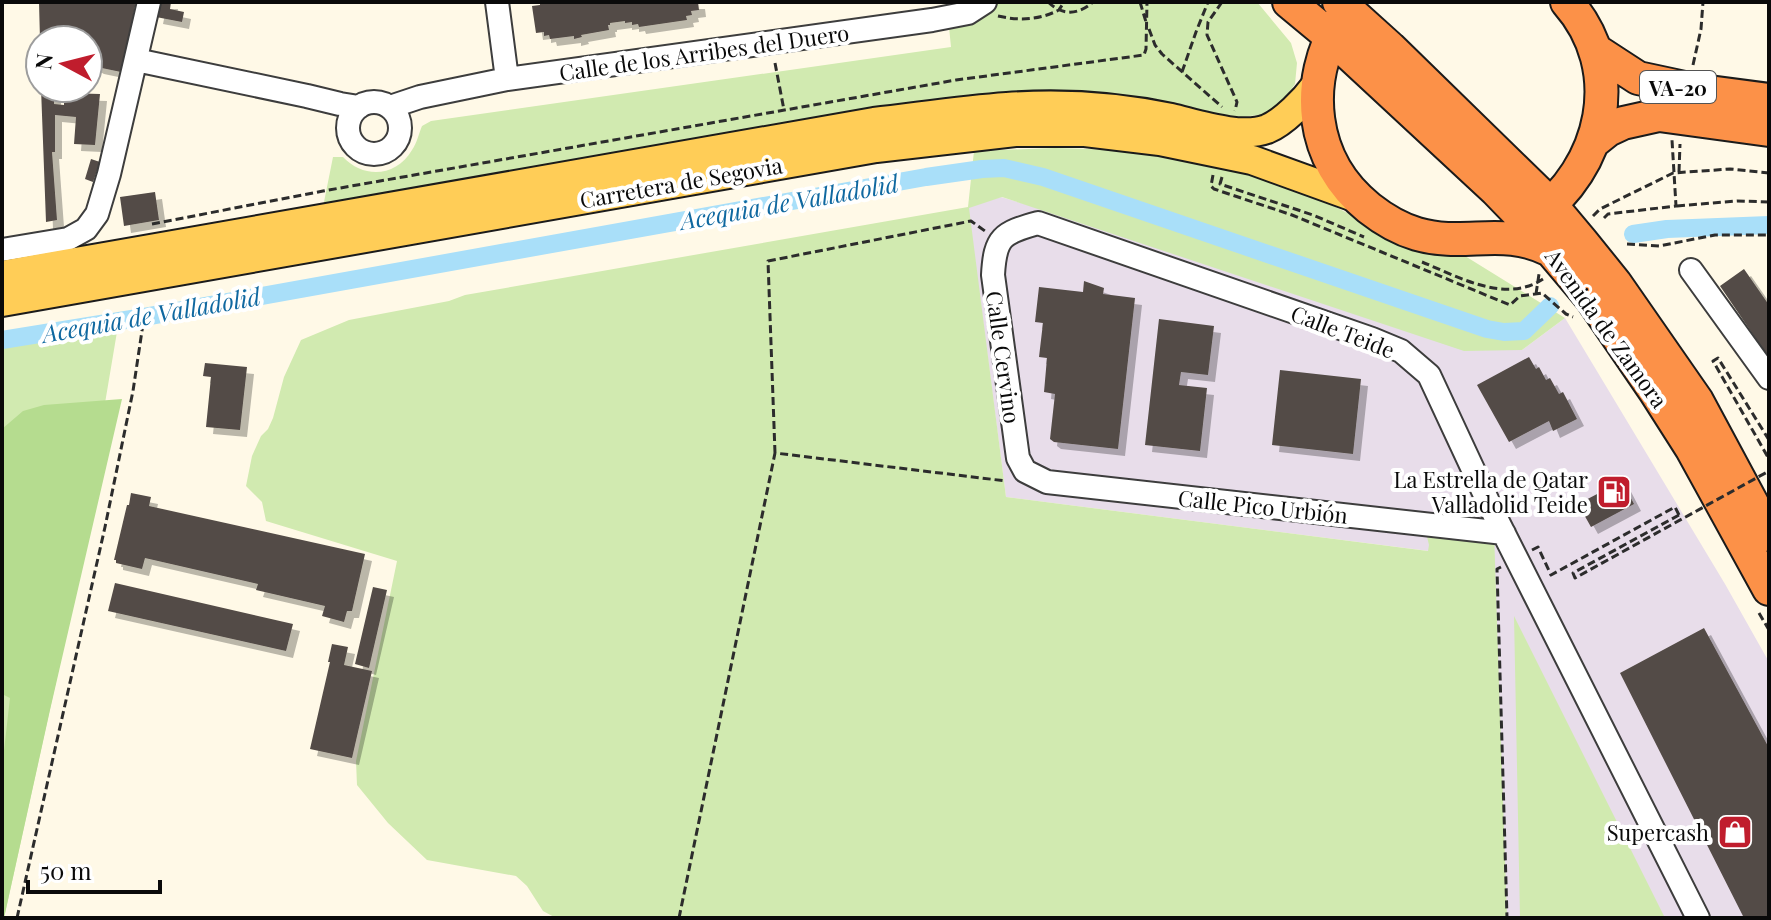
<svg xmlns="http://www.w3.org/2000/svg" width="1771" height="920" font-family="'Playfair Display',serif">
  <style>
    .industrial { fill: #e8ddea }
    .green { fill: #d1eab0 }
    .forest { fill: #b5dc8f }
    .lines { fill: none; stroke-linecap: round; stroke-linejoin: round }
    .canal { stroke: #a9dff9; stroke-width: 18 }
    .building { fill: #534b46; filter: url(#shadow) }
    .minor-casing { stroke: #3d3d3d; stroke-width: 26 }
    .major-casing { stroke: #1b1b1b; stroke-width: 32 }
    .highway-casing { stroke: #1b1b1b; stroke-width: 36 }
    .path { stroke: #2c2c2c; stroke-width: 3; stroke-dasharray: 8 4; stroke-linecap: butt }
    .minor { stroke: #fff; stroke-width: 22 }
    .major { stroke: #ffcd57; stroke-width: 28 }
    .highway { stroke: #fc9148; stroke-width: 32 }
    .path-bridge { stroke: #2c2c2c; stroke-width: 3; stroke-dasharray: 8 4; stroke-linecap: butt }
    .labels { text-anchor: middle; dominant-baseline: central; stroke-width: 8; stroke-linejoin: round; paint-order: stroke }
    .shield { fill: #fff; stroke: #545454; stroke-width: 2 }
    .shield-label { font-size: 20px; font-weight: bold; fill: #0a0a0a }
    .street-label { font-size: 22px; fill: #0a0a0a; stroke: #fff }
    .poi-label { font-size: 22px; fill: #0a0a0a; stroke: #fff; text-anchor: end }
    .water-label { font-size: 24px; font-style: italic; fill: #0f68a0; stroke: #fff }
  </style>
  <defs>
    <filter id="shadow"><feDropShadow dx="7" dy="7" stdDeviation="0" flood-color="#0004"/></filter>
  </defs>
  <rect width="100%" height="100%" fill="#fff9e7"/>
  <path class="industrial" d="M1001 197 1522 350 1565 318 1725 584 1769 662V918H1427L1429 551 1006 497 968 207Z"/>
  <path class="green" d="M985 2H1257L1291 43 1297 63 1295 84 1283 101 1266 114 1241 117 1072 97 979 94 323 207 333 157H343C364 179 396 177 412 150 417 143 419 133 422 126L431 121 951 47 948 17Z
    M1055 148 1156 151 1249 170 1314 196 1408 244 1465 256 1565 318 1522 350 1464 351 1002 197 969 208 1006 497 1428 551 1429 545 1424 524 1494 532 1507 918H556L543 911 527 886 516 876 427 860 388 823 357 785 356 761 397 561 266 521 262 502 246 486 252 456 261 436 268 429 273 418 284 377 301 340 349 320 449 301 465 295 968 207 974 151Z
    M120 314 65 641 4 918H2V339Z
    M1514 616 1665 918H1520Z"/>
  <path class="forest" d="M122 399 50 710 4 918H2V768L10 698 2 694V429L23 411 44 405Z"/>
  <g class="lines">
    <path class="canal" d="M1633 234 1667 229 1769 225
      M2 340 144 317 926 177 982 169 1004 168 1043 177 1487 329 1504 332 1524 331 1550 306"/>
  </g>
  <path class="building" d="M39 2H136L121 72 97 67 88 62V40H40Z
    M159 2H171L170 9 184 12 182 22 156 17Z
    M540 2H698L699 10 691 11 692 15 686 16 687 20 639 27 638 24 632 25V22L625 23V21L610 23V25H608L609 30 581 35 582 37 574 39V36L550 39 549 35 544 36V32L536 33 532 6 540 5Z
    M41 88H54V104L64 105V93L100 94 95 145 74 144 76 117 55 115V152H52L57 220 46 222Z
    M91 159 100 162 93 182 85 179Z
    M155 192 159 220 124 226 120 197Z
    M1744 269 1769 305V358L1720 286Z
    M1084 281 1104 288 1103 294 1135 298 1118 449 1054 442 1050 439 1055 394 1044 392 1047 358 1039 357 1043 323 1035 322 1039 287 1083 292Z
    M1159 319 1214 326 1208 375 1181 372 1179 385 1207 388 1200 451 1145 445Z
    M1529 357 1536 369 1539 367 1546 380 1550 378 1559 394 1563 392 1577 419 1553 431 1549 421 1509 442 1477 385Z
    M205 363 247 367 240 430 206 427 211 377 203 376Z
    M1280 370 1361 379 1353 454 1272 445Z
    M1622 481 1634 504 1591 527 1578 504Z
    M131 493 151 497 149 506 365 554 352 611H347L344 622 322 616 325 606 256 590 258 584 145 558 142 569 116 563V560H114L127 505H129Z
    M115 583 293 624 286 651 108 611Z
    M373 587 387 590 369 668 355 664Z
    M1704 628 1769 748 1768 918H1744L1620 673Z
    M332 644 348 647 344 665 372 671 352 758 310 749 330 662H328Z"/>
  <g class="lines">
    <g class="minor-casing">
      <path id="minor" d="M497 2 507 79
        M136 60 307 96 340 104 359 107
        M348 128a26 26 0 1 1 52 0a26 26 0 1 1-52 0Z
        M390 107 420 97 507 79 932 20 968 13 985 2
        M2 250 68 239 86 229 97 214 109 174 149 2
        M1691 270 1769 378
        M1504 533 1047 482 1025 471 1018 458 993 275C995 237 1002 233 1038 223L1372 339 1401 351 1429 375 1491 508 1698 918"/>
    </g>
    <g class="major-casing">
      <path id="major" d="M2 275 874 122C918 117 963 110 1007 107 1061 103 1119 107 1171 118 1197 124 1241 139 1267 129 1284 122 1305 100 1316 85
        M2 302 876 148 1015 132H1085L1160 141 1252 160 1357 198"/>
    </g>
    <g class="highway-casing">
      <path id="highway" d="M1289 2 1330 36 1496 190 1527 222 1592 299 1655 391 1692 449 1769 589
        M1339 2 1390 48 1551 205 1582 242 1615 283 1697 401 1769 535
        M1341 19C1302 82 1310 161 1369 208 1383 219 1400 229 1417 234 1465 248 1503 226 1550 250
        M1595 50 1638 78 1694 90 1769 100
        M1593 142 1608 130 1623 123 1659 115 1769 130
        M1534 218C1604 168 1627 70 1567 2"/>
    </g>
    <path class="path" d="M1048 2C1063 16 1078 15 1093 2
      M1140 2 1146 22
      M1222 2 1208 22 1207 35 1237 102 1235 111
      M998 16C1020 21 1039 20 1059 10L1064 2
      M1149 29 1155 45 1162 54 1222 107
      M775 63 784 110
      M1693 65 1701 29 1703 2
      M1182 72 1196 32 1208 2
      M1679 172 1680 144
      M1213 175 1211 186 1214 189 1292 215 1510 305 1520 296 1542 293 1566 314 1573 317
      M1222 177 1220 184 1313 215 1364 237
      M1677 206 1737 201 1769 202
      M1593 216 1600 209 1673 173 1730 169 1769 173
      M1604 218 1608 214 1676 206 1672 140
      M152 224 323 191 956 80 1144 55 1146 49 1147 2
      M1627 244 1659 246 1715 235H1769
      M1422 262C1459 277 1505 304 1543 279
      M1536 294 1539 274
      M1769 440 1718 358 1713 361 1769 459
      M775 453 768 261 971 221 985 231
      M1532 550 1538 547 1551 575 1675 507 1679 515
      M1501 567 1497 569 1507 918
      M1759 613 1769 630
      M17 918 105 527 133 391 143 324
      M679 918 775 453 1006 481"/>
    <use href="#minor" class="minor"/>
    <use href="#major" class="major"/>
    <use href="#highway" class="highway"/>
    <path class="path-bridge" d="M1679 515 1573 573 1575 578 1769 471"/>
  </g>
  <defs>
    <g id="fuel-square" transform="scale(1.8)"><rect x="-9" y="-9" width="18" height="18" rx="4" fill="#c01d2d" stroke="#fff"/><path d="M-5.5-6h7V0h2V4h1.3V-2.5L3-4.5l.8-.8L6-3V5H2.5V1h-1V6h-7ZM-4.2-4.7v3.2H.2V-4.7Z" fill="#fff"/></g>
    <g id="shop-square" transform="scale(1.8)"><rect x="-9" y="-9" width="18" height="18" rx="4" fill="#c01d2d" stroke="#fff"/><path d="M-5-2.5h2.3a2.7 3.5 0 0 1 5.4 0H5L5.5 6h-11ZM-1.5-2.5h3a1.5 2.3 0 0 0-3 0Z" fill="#fff"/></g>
  </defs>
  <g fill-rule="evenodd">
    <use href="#fuel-square" x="1614" y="492"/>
    <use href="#shop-square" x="1735" y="832"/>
  </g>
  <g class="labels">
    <rect class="shield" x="1640" y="71" width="76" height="32" rx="6"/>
    <g class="shield-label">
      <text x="1678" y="87">VA-20</text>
    </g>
    <g class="street-label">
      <text transform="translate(704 52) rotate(-8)">Calle de los Arribes del Duero</text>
      <text transform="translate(681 182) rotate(-10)">Carretera de Segovia</text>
      <text transform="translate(1607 328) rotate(54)">Avenida de Zamora</text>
      <text transform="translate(1343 331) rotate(21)">Calle Teide</text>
      <text transform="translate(1004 357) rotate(82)">Calle Cervino</text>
      <text transform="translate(1263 506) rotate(6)">Calle Pico Urbión</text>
    </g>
    <g class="poi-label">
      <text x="1588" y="479">La Estrella de Qatar<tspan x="1588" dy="25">Valladolid Teide</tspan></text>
      <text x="1709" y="832">Supercash</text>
    </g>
    <g class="water-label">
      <text transform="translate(789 201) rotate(-10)">Acequia de Valladolid</text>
      <text transform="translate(151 314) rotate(-10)">Acequia de Valladolid</text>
    </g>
  </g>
  <rect width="1771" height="920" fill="none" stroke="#0a0a0a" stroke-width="8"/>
  <g transform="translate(64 64) rotate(277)"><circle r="38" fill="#ffffff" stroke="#9d9d9d" stroke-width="2"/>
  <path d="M0-6L14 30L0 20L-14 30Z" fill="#c01d2d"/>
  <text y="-12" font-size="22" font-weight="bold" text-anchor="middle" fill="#0a0a0a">N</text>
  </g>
  <path d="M28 880v12h132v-12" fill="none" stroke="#0a0a0a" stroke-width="4"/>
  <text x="40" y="880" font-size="24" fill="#0a0a0a" stroke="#ffffff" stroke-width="6" paint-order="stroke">50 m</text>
</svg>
